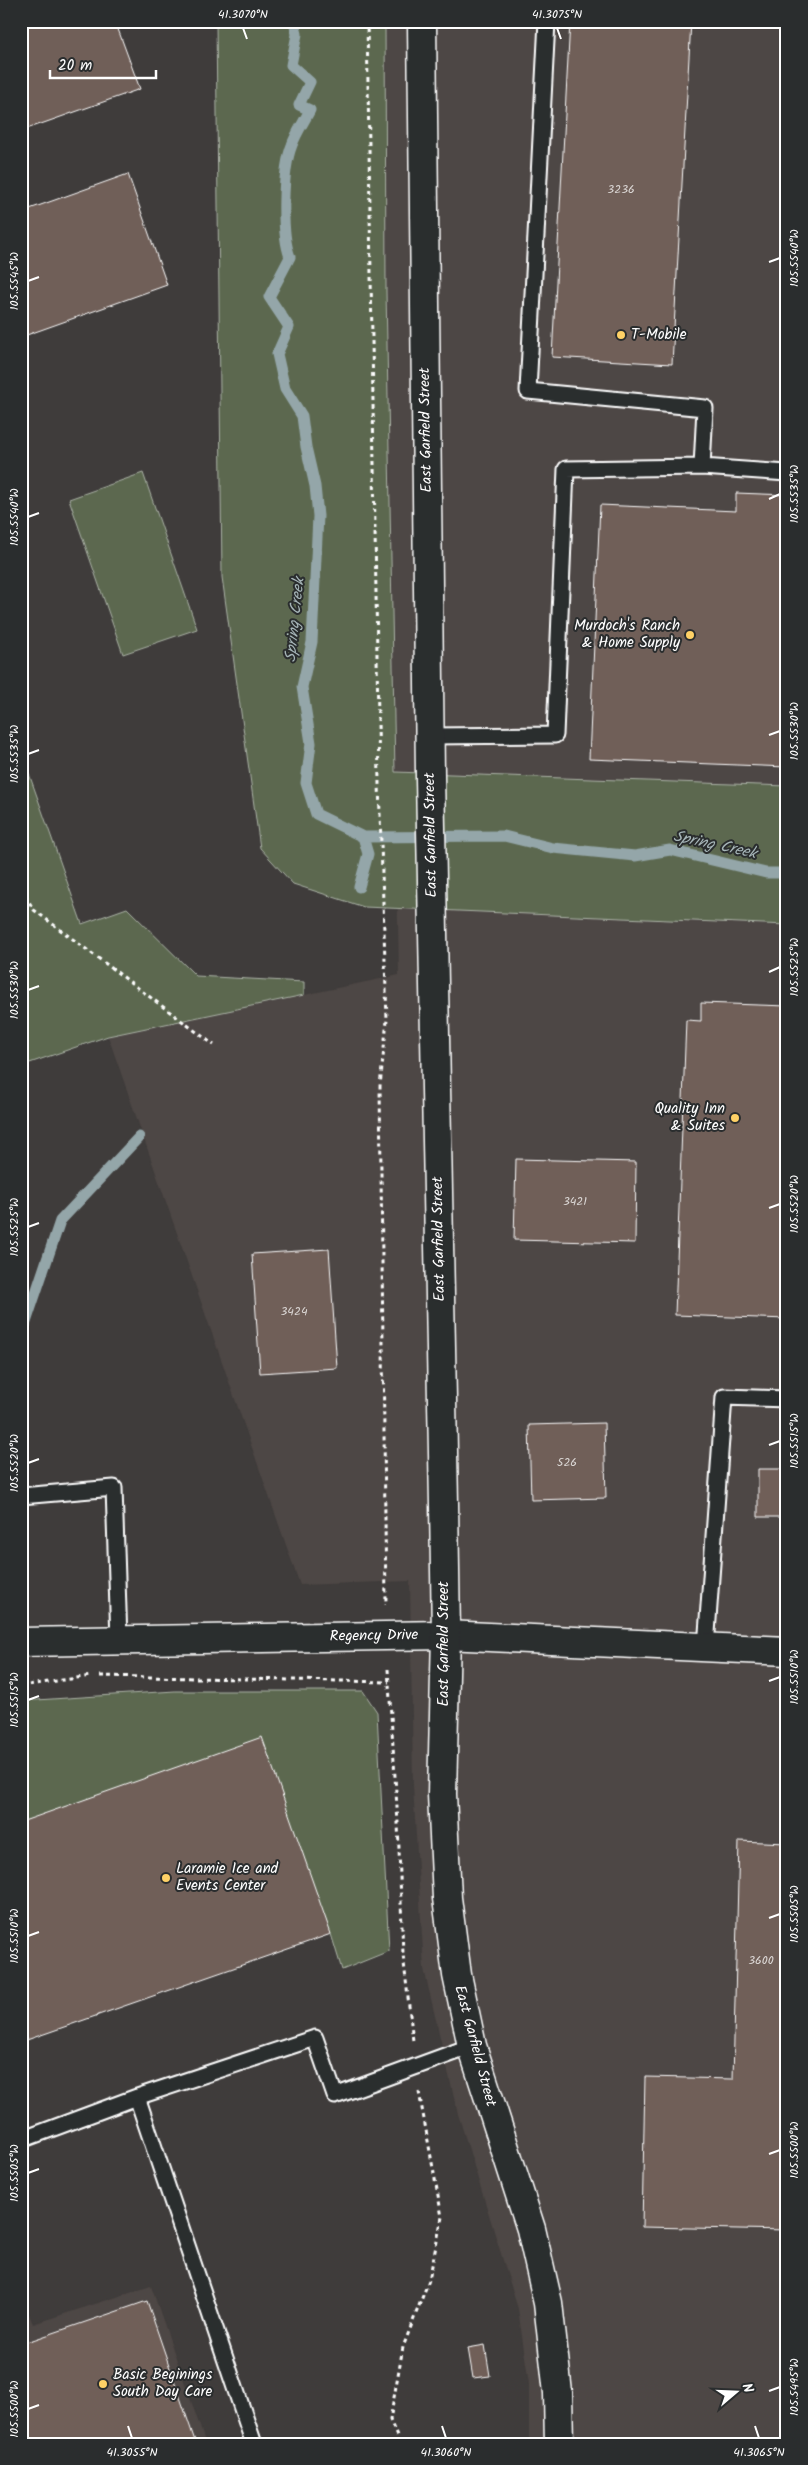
<svg xmlns="http://www.w3.org/2000/svg" width="808" height="2465" font-family="Kalam,sans-serif">
  <style>
    .built { fill: #4d4644 }
    .green { fill: #5b6850; stroke: #adb4a8 }
    .lines { fill: none; stroke-linecap: round; stroke-linejoin: round }
    .stream { stroke: #94a6a9; stroke-width: 11 }
    .building { fill: #6f5e58; stroke: #fff }
    .lane-casing { stroke: #fff; stroke-width: 19 }
    .street-casing { stroke: #fff; stroke-width: 31 }
    .secondary-casing { stroke: #fff; stroke-width: 31 }
    .path { stroke: #fff; stroke-width: 3; stroke-dasharray: 4 4; stroke-linecap: butt }
    .lane { stroke: #2a2d2e; stroke-width: 15 }
    .street { stroke: #2a2d2e; stroke-width: 28 }
    .secondary { stroke: #2a2d2e; stroke-width: 28 }
    .ticks { fill: none; stroke: #fff; stroke-width: 2 }
    .poi-dot { fill: #ffd166; stroke: #2a2d2e; stroke-width: 2 }
    .labels { text-anchor: middle; dominant-baseline: central; stroke-width: 4; stroke-linejoin: round; paint-order: stroke }
    .number-label { font-size: 12px; fill: #dbd7d5 }
    .poi-label { font-size: 15px; fill: #fff; stroke: #2a2d2e; text-anchor: start }
    .street-label { font-size: 15px; fill: #fff; stroke: #2a2d2e }
    .water-label { font-size: 16px; font-style: italic; fill: #a6b5b8; stroke: #2a2d2e }
    .neatline { fill: none; stroke: #fff; stroke-width: 2 }
    .ticks-label { font-size: 12px; text-anchor: middle; fill: #fff }
  </style>
  <rect width="100%" height="100%" fill="#3f3c3b"/>
  <filter id="ink" filterUnits="userSpaceOnUse"><feTurbulence type="fractalNoise" baseFrequency=".02" numOctaves="2"/><feDisplacementMap in="SourceGraphic" scale="10" xChannelSelector="R" yChannelSelector="G"/><feConvolveMatrix kernelMatrix="1 2 1 2 8 2 1 2 1" color-interpolation-filters="sRGB"/></filter>
  <g filter="url(#ink)">
    <path class="built" d="M385 21H787V2444H529V2384L518 2309 458 2114 424 1969 413 1786 410 1581 300 1585 108 1036 399 975 386 291Z
      M151 2286 206 2444H21V2295L33 2324Z"/>
    <path class="green" d="M216 21H385L386 291 395 772 787 786V925L364 907 293 884 260 848 222 577Z
      M143 473 197 629 123 654 69 499Z
      M21 751 82 924 127 908 196 976 304 982V995L108 1036 21 1066Z
      M175 1691H363L377 1712 389 1951 342 1970 331 1934 21 1822V1701Z"/>
    <g class="lines">
      <path class="stream" d="M294 21 297 34 291 65 310 82 299 105 310 110C304 122 296 133 292 145 282 170 281 233 290 257L269 297 289 327 277 354 285 389 302 416 306 447 315 486 318 516 312 642 302 687 311 743 306 783 316 814 363 837 504 836 553 848 635 856 670 850 766 873H787
        M359 887 368 854 363 837
        M21 1337 60 1221 139 1137"/>
    </g>
    <path class="building" d="M21 21H115L140 89 21 131Z
      M570 21H691L672 364 552 357Z
      M128 174 167 285 21 337V212Z
      M736 493 787 495V767L589 759 600 505 736 511Z
      M701 1003 787 1006V1319L675 1315 686 1020 701 1021Z
      M516 1159 636 1162 635 1243 514 1240Z
      M329 1249 337 1368 260 1373 252 1254Z
      M604 1423 606 1498 531 1500 529 1425Z
      M758 1469H787V1517H758Z
      M262 1737 331 1934 21 2042V1822Z
      M739 1841 787 1843V2230L642 2227 645 2077 733 2079Z
      M147 2301 196 2444H21V2344Z
      M485 2345 490 2376 473 2378 468 2348Z"/>
    <g class="lines">
      <g class="lane-casing">
        <path id="lane" d="M547 21 528 391 705 408 702 467
          M429 736 555 735 566 469 702 467 787 473
          M21 1496 114 1488 119 1640
          M706 1647 724 1397 787 1399
          M21 2140 137 2097
          M254 2444 137 2097 315 2038 335 2096 472 2046"/>
      </g>
      <g class="street-casing">
        <path id="street" d="M21 1642 446 1635 787 1651"/>
      </g>
      <g class="secondary-casing">
        <path id="secondary" d="M422 21 430 776 444 1504 446 1635 442 1794 447 1898 457 1975 472 2046 531 2229 548 2303 558 2393 559 2444"/>
      </g>
      <path class="path" d="M367 21 379 784 387 1020 380 1086 386 1605
        M21 889 34 910 214 1045
        M388 1669 398 1823 403 1954 413 2041
        M100 1676 389 1682
        M21 1686 91 1676
        M400 2444 390 2420 403 2347 429 2280 442 2217 419 2092"/>
      <use href="#lane" class="lane"/>
      <use href="#street" class="street"/>
      <use href="#secondary" class="secondary"/>
    </g>
  </g>
  <path class="ticks" d="M243 28 247 39M557 28 561 39M769 262 780 258M28 281 39 277M769 499 780 494M28 517 39 513M769 735 780 731M28 754 39 750M769 972 780 967M28 990 39 986M769 1208 780 1204M28 1227 39 1223M769 1445 780 1441M28 1463 39 1459M769 1681 780 1677M28 1700 39 1696M769 1918 780 1914M28 1936 39 1932M769 2154 780 2150M28 2173 39 2169M769 2391 780 2387M28 2409 39 2405M128 2426 132 2438M442 2426 446 2438M755 2426 759 2438"/>
  <g class="poi-dot">
    <circle cx="621" cy="335" r="5"/>
    <circle cx="690" cy="635" r="5"/>
    <circle cx="735" cy="1118" r="5"/>
    <circle cx="166" cy="1878" r="5"/>
    <circle cx="103" cy="2384" r="5"/>
  </g>
  <g class="labels">
    <g class="number-label">
      <text x="621" y="189">3236</text>
      <text x="575" y="1201">3421</text>
      <text x="294" y="1311">3424</text>
      <text x="567" y="1462">526</text>
      <text x="761" y="1960">3600</text>
    </g>
    <g class="poi-label">
      <text x="631" y="335">T-Mobile</text>
      <text x="680" y="626" text-anchor="end">Murdoch's Ranch<tspan x="680" dy="17">&amp; Home Supply</tspan></text>
      <text x="725" y="1109" text-anchor="end">Quality Inn<tspan x="725" dy="17">&amp; Suites</tspan></text>
      <text x="176" y="1869">Laramie Ice and<tspan x="176" dy="17">Events Center</tspan></text>
      <text x="113" y="2375">Basic Beginings<tspan x="113" dy="17">South Day Care</tspan></text>
    </g>
    <g class="street-label">
      <text transform="translate(426 430) rotate(-91)">East Garfield Street</text>
      <text transform="translate(431 835) rotate(-91)">East Garfield Street</text>
      <text transform="translate(439 1239) rotate(-91)">East Garfield Street</text>
      <text transform="translate(374 1636) rotate(-1)">Regency Drive</text>
      <text transform="translate(444 1644) rotate(-90)">East Garfield Street</text>
      <text transform="translate(475 2046) rotate(75)">East Garfield Street</text>
    </g>
    <g class="water-label">
      <text transform="translate(295 620) rotate(-84)">Spring Creek</text>
      <text transform="translate(715 845) rotate(12)">Spring Creek</text>
    </g>
  </g>
  <rect width="808" height="2465" fill="none" stroke="#2a2d2e" stroke-width="55"/>
  <g transform="translate(736 2392) rotate(71)" stroke="#2a2d2e" stroke-width="4" paint-order="stroke">
  <path d="M0-4L9 19L0 12L-9 19Z" fill="#ffffff"/>
  <text y="-8" font-size="14" font-weight="bold" text-anchor="middle" fill="#ffffff">N</text>
  </g>
  <path d="M50 70v8h106v-8" fill="none" stroke="#ffffff" stroke-width="2.5"/>
  <text x="58" y="70" font-size="15" fill="#ffffff" stroke="#2a2d2e" stroke-width="4" paint-order="stroke">20 m</text>
  <rect x="28" y="28" width="752" height="2410" class="neatline"/>
  <g class="ticks-label">
    <text x="243" y="18">41.3070°N</text>
    <text x="557" y="18">41.3075°N</text>
    <text transform="translate(794 258) rotate(-90)" y="4">105.5540°W</text>
    <text transform="translate(14 281) rotate(-90)" y="4">105.5545°W</text>
    <text transform="translate(794 494) rotate(-90)" y="4">105.5535°W</text>
    <text transform="translate(14 517) rotate(-90)" y="4">105.5540°W</text>
    <text transform="translate(794 731) rotate(-90)" y="4">105.5530°W</text>
    <text transform="translate(14 754) rotate(-90)" y="4">105.5535°W</text>
    <text transform="translate(794 967) rotate(-90)" y="4">105.5525°W</text>
    <text transform="translate(14 990) rotate(-90)" y="4">105.5530°W</text>
    <text transform="translate(794 1204) rotate(-90)" y="4">105.5520°W</text>
    <text transform="translate(14 1227) rotate(-90)" y="4">105.5525°W</text>
    <text transform="translate(794 1441) rotate(-90)" y="4">105.5515°W</text>
    <text transform="translate(14 1463) rotate(-90)" y="4">105.5520°W</text>
    <text transform="translate(794 1677) rotate(-90)" y="4">105.5510°W</text>
    <text transform="translate(14 1700) rotate(-90)" y="4">105.5515°W</text>
    <text transform="translate(794 1914) rotate(-90)" y="4">105.5505°W</text>
    <text transform="translate(14 1936) rotate(-90)" y="4">105.5510°W</text>
    <text transform="translate(794 2150) rotate(-90)" y="4">105.5500°W</text>
    <text transform="translate(14 2173) rotate(-90)" y="4">105.5505°W</text>
    <text transform="translate(794 2387) rotate(-90)" y="4">105.5495°W</text>
    <text transform="translate(14 2409) rotate(-90)" y="4">105.5500°W</text>
    <text x="132" y="2456">41.3055°N</text>
    <text x="446" y="2456">41.3060°N</text>
    <text x="759" y="2456">41.3065°N</text>
  </g>
</svg>
